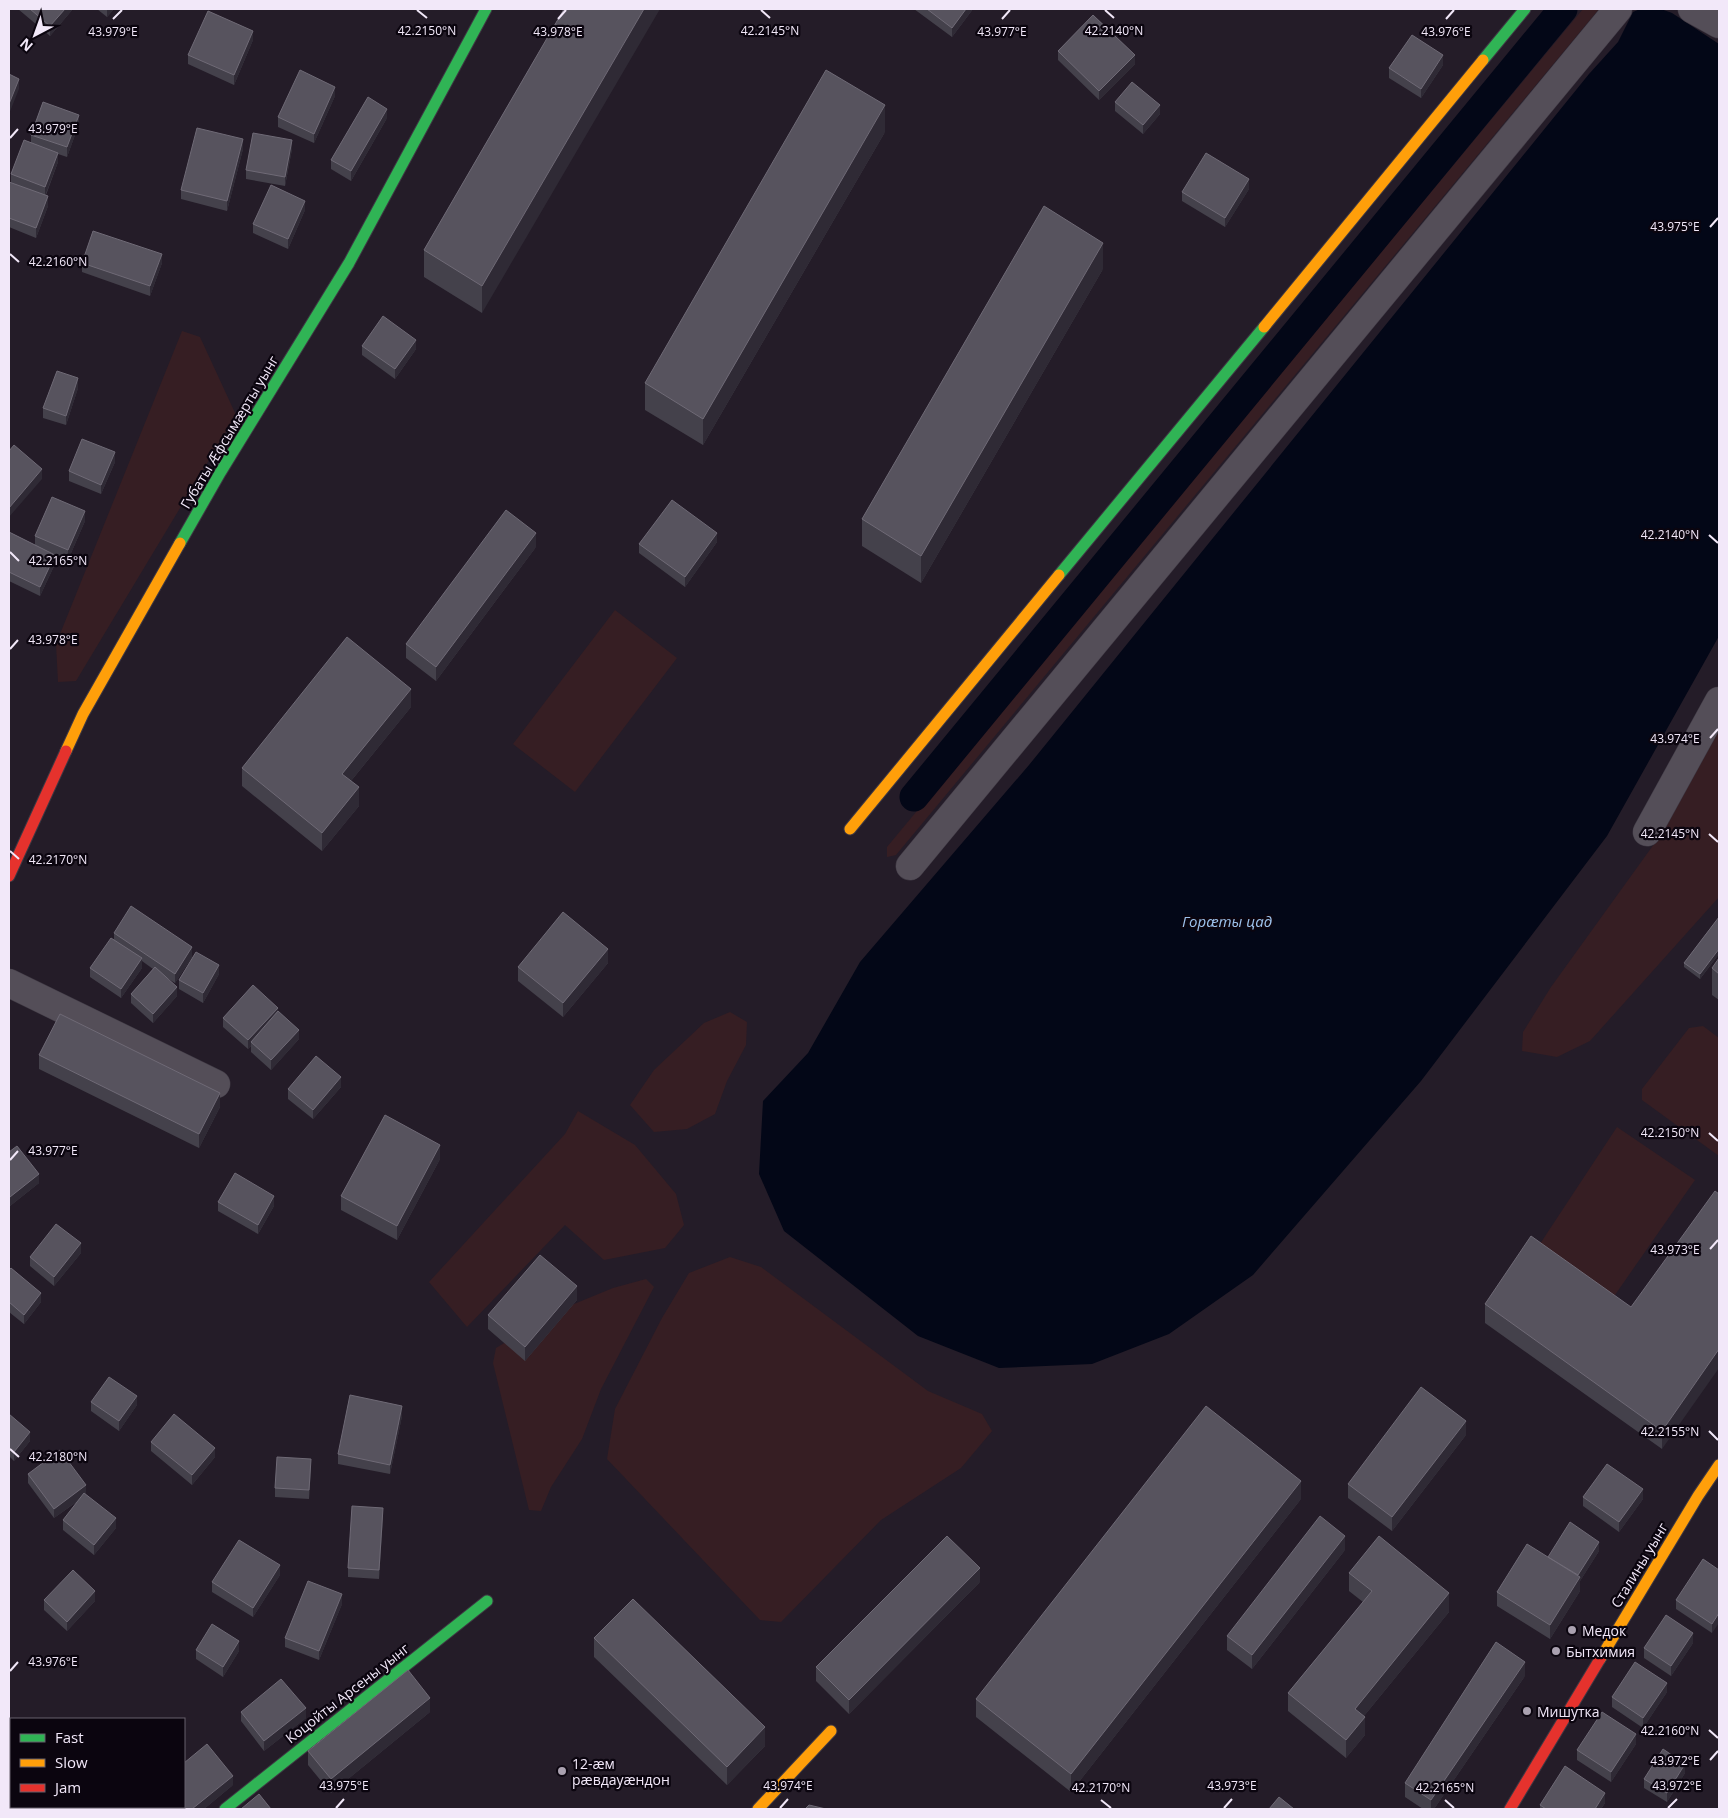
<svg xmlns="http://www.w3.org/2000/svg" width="1728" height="1818" font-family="'Open Sans',sans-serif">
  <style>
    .green { fill: #361e23 }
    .water { fill: #030717 }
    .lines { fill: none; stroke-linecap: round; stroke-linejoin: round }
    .canal { stroke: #030717; stroke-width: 29 }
    .street-casing { stroke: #3e3843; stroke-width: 29 }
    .fast-casing { stroke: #3e3843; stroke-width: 13 }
    .slow-casing { stroke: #3e3843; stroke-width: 13 }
    .jam-casing { stroke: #3e3843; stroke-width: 13 }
    .street { stroke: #544e58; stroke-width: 28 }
    .fast { stroke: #30b455; stroke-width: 11 }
    .slow { stroke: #ff9f0a; stroke-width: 11 }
    .jam { stroke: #e5322d; stroke-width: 11 }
    .wall { fill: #44414b }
    .shaded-wall { fill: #2f2a35 }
    .building { fill: #57535e; stroke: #6f6a76 }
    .ticks { fill: none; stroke: #f2e8f9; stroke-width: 2 }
    .poi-dot { fill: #aaa1b0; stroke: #0b050f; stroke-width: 2 }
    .labels { text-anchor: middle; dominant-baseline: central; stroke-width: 4.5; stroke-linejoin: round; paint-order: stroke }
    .street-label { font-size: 14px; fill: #f2e8f9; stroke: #0b050f }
    .poi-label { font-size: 14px; fill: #f2e8f9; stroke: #0b050f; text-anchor: start }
    .water-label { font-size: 15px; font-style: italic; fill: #9dc2ec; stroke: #0b050f }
    .ticks-label { font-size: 12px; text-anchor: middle; fill: #f2e8f9; stroke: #0b050f; stroke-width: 4.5; stroke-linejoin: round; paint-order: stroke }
  </style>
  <rect width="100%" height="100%" fill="#241c28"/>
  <path class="green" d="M1583 9H1599L896 855 887 857V847Z
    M182 331 200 337 236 415 76 681 58 682 56 644Z
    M615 610 677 658 575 792 513 744Z
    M1719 730V897L1590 1041 1557 1057 1522 1051 1523 1032 1551 987 1662 833Z
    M730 1012 747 1022 746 1045 727 1081 715 1114 687 1129 654 1132 630 1105 654 1070 704 1023Z
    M1703 1026 1719 1038V1156L1642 1100V1089L1689 1028Z
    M578 1111 635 1145 676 1194 684 1225 665 1248 604 1260 565 1225 467 1327 429 1282 565 1134Z
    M1617 1127 1695 1180 1608 1305 1534 1253Z
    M730 1257 761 1267 928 1391 982 1414 992 1431 961 1468 881 1520 781 1622 760 1620 607 1459 615 1409 662 1318 689 1273Z
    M646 1279 654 1287 601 1389 582 1439 551 1487 541 1511 529 1510 493 1363 496 1348 557 1311 613 1288Z"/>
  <path class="water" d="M1640 9H1661L1672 13 1719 44V636L1607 836 1421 1081 1253 1275 1169 1334 1092 1364 999 1368 918 1336 784 1231 759 1174 763 1101 808 1053 860 962 1029 765 1589 74 1618 42 1633 12Z"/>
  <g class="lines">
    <path class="canal" d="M914 797 1563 9"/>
    <g class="street-casing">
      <path id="street" d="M1692 9 1719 24
        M1647 832 1719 701
        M910 866 1618 9
        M9 983 216 1084"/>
    </g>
    <g class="fast-casing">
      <path id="fast" d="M1483 60 1525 9
        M180 543 220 473 349 263 486 9
        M1059 575 1264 327
        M225 1809 487 1601"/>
    </g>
    <g class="slow-casing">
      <path id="slow" d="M1264 327 1483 60
        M66 751 83 714 180 543
        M850 829 1059 575
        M1600 1659 1698 1496 1719 1465
        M758 1809 831 1731"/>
    </g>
    <g class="jam-casing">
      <path id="jam" d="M9 876 66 751
        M1510 1809 1600 1659"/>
    </g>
    <use href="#street" class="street"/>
    <use href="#fast" class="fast"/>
    <use href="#slow" class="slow"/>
    <use href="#jam" class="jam"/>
  </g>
  <path class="wall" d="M18 9H73L50 36Z
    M97 9H114L107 17Z
    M564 9 482 313 424 277V250Z
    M914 9H973L952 37Z
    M253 40 234 85 188 64V55Z
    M1058 51 1135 64 1099 100 1058 60Z
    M1443 65 1421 98 1389 78V68Z
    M335 96 314 143 278 127V117Z
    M1115 102 1160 114 1143 134 1115 111Z
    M387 118 351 181 331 169V160Z
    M79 124 67 157 58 154V162L46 195 48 206 36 238 9 227V182H11V174L31 143V135Z
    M885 132 703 445 645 410V383Z
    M243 149 227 211 181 199V190Z
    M292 149 285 186 246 179V170Z
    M1249 189 1225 227 1182 201V192Z
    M305 210 288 249 253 233V224Z
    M82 263H162L150 296 82 272Z
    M1103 269 921 583 862 546V519Z
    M362 346 416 349 395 379 362 355Z
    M78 388 66 425 43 418V408Z
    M115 462 101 494 69 481V471Z
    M85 521 68 560 42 549 55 564 40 596 9 581V532L35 545V536Z
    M717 542 685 587 639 553V544Z
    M536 547 436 681 406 658V644Z
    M411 707 351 781 359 806 322 851 242 786V768Z
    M1719 917V954L1700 979 1684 967V963Z
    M114 933 192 957 175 983 167 978 177 996 153 1023 131 1003V994L153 969 142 961V968L121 998 90 977V968L114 939Z
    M1719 958V1000L1712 995V968Z
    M608 963 563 1017 518 981V967Z
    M219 974 203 1003 179 989V980Z
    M278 1012 299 1039 271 1070 251 1052V1046L248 1049 223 1027V1018Z
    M39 1055 220 1107 199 1148 39 1069Z
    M341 1087 313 1119 288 1099V1089Z
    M9 1152 39 1183 10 1206 9 1205Z
    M440 1159 397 1240 341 1210V1196Z
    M1719 1194 1662 1449 1485 1323V1304L1631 1307Z
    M218 1202 274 1206 258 1234 218 1211Z
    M81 1253 54 1286 30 1266V1257Z
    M9 1270 41 1302 24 1324 9 1312Z
    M577 1300 525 1361 488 1329V1315Z
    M91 1402 137 1405 119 1431 91 1411Z
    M9 1414 30 1441 14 1461 9 1456Z
    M402 1416 390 1474 338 1464V1454Z
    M1466 1435 1392 1531 1348 1498V1484Z
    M151 1442 215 1457 192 1485 151 1451Z
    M311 1469 309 1499 275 1497V1488Z
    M28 1474 86 1495 116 1528 94 1555 63 1530V1520L78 1501 54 1518 28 1483Z
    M1583 1497 1643 1499 1619 1532 1583 1506Z
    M1301 1499 1071 1792 976 1717V1699Z
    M383 1517 379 1579 348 1577V1568Z
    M1345 1550 1252 1669 1227 1650V1636Z
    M1599 1551 1580 1581V1591L1550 1639 1497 1606V1592L1548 1557Z
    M1719 1570 1712 1633 1676 1609V1600Z
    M1349 1573 1449 1612 1364 1716 1365 1735 1346 1758 1288 1711V1693L1363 1602 1349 1591Z
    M280 1575 253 1617 212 1592V1582Z
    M980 1582 849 1714 816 1681V1667Z
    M44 1600 95 1601 67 1631 44 1610Z
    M342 1604 319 1660 285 1647V1638Z
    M594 1638 765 1746 727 1785 594 1657Z
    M1693 1643 1671 1676 1644 1658V1648Z
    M196 1650 239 1651 223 1677 196 1659Z
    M1525 1676 1434 1809H1423L1405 1797V1783Z
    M1667 1692 1643 1728 1612 1707V1697Z
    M241 1712 306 1718 264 1751 241 1721Z
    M430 1712 331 1793 308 1765V1751Z
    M1636 1744 1611 1782 1577 1760V1750Z
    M1685 1773 1667 1802 1644 1788V1779Z
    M233 1785 204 1809H164L162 1807H184Z
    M1605 1803 1601 1809H1540V1805Z"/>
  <path class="shaded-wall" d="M65 9H73L50 36V26Z
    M107 9H114L107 17Z
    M644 9H660L482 313V286Z
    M966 9H973L952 37V28Z
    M253 31V40L234 85V75Z
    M1135 55V64L1099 100V91Z
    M1443 55V65L1421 98V89Z
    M19 79V89L9 114V104Z
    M335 87V96L314 143V134Z
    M885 105V132L703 445V419Z
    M1160 105V114L1143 134V125Z
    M387 109V118L351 181V171Z
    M79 115V124L67 157V147Z
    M243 139V149L227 211V201Z
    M292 140V149L285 186V177Z
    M58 153V162L45 196V187Z
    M1249 179V189L1225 227V218Z
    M48 196V206L36 238V228Z
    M305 201V210L288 249V239Z
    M1103 243V269L921 583V556Z
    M162 254V263L150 296V286Z
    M416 340V349L395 379V369Z
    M78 378V388L66 425V416Z
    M115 452V462L101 494V485Z
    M42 469V479L9 517V508Z
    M85 511V521L68 560V550Z
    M536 533V547L436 681V667Z
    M717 533V542L685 587V577Z
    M55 555V564L40 596V587Z
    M411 689V707L342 792V774Z
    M359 787V806L322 851V833Z
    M192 947V957L175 983V974Z
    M608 949V963L563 1017V1003Z
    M1719 949V954L1700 979V974Z
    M142 958V968L121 998V989Z
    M219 965V974L203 1003V993Z
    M177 987V996L153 1023V1014Z
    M278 1008V1017L251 1042V1046L248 1049V1040Z
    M299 1030V1039L271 1070V1060Z
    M341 1077V1087L313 1119V1110Z
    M220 1093V1107L199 1148V1134Z
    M440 1145V1159L397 1240V1226Z
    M39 1174V1183L10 1206V1197Z
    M274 1196V1206L258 1234V1225Z
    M81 1243V1253L54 1286V1277Z
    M577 1286V1300L525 1361V1347Z
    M41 1293V1302L24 1324V1315Z
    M1719 1349V1368L1662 1449V1431Z
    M137 1396V1405L119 1431V1421Z
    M402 1406V1416L390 1474V1465Z
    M1466 1421V1435L1392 1531V1517Z
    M30 1432V1441L14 1461V1452Z
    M215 1448V1457L192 1485V1475Z
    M311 1459V1469L309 1499V1490Z
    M1301 1481V1499L1071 1792V1774Z
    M86 1485V1495L54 1518V1509Z
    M1643 1489V1499L1619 1532V1522Z
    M383 1508V1517L379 1579V1570Z
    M116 1518V1528L94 1555V1545Z
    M1345 1536V1550L1252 1669V1655Z
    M1599 1542V1551L1580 1581V1591L1550 1639V1625L1577 1576Z
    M280 1565V1575L253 1617V1608Z
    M980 1568V1582L849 1714V1700Z
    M95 1591V1601L67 1631V1622Z
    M1449 1593V1612L1355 1727V1709Z
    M342 1594V1604L319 1660V1651Z
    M1719 1613V1623L1712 1633V1624Z
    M1693 1633V1643L1671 1676V1666Z
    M239 1641V1651L223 1677V1667Z
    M1525 1662V1676L1434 1809H1431V1800Z
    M1667 1683V1692L1643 1728V1718Z
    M430 1698V1712L331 1793V1779Z
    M306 1708V1718L264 1751V1741Z
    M1365 1717V1735L1346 1758V1740Z
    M765 1727V1746L727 1785V1767Z
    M1636 1734V1744L1611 1782V1772Z
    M1685 1764V1773L1667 1802V1793Z
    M233 1776V1785L204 1809H192Z
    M1605 1793V1803L1601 1809H1595Z"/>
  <path class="building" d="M30 9H65L50 26Z
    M564 9H644L482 286 424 250Z
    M927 9H966L952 28Z
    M208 11 253 31 234 75 188 55Z
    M1093 15 1135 55 1099 91 1058 51Z
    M1412 35 1443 55 1421 89 1389 68Z
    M300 70 335 87 314 134 278 117Z
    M826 70 885 105 703 419 645 383Z
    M9 74 19 79 9 104Z
    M1132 82 1160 105 1143 125 1115 102Z
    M368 97 387 109 351 171 331 160Z
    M43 102 79 115 67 147 31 135Z
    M197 128 243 139 227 201 181 190Z
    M253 133 292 140 285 177 246 170Z
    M24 140 58 153 45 187 11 174Z
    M1206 153 1249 179 1225 218 1182 192Z
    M9 182 48 196 36 228 9 218Z
    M271 185 305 201 288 239 253 224Z
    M1044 206 1103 243 921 556 862 519Z
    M93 231 162 254 150 286 82 263Z
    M383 316 416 340 395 369 362 346Z
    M57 371 78 378 66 416 43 408Z
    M82 439 115 452 101 485 69 471Z
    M14 445 42 469 9 508V451Z
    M52 497 85 511 68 550 35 536Z
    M672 500 717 533 685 577 639 544Z
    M506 510 536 533 436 667 406 644Z
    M9 532 55 555 40 587 9 572Z
    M347 637 411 689 342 774 359 787 322 833 242 768Z
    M131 906 192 947 175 974 114 933Z
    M563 912 608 949 563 1003 518 967Z
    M1719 917V949L1700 974 1684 963Z
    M111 938 142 958 121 989 90 968Z
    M196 952 219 965 203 993 179 980Z
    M1719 958V974L1712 968Z
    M155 967 177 987 153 1014 131 994Z
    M253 985 278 1008 248 1040 223 1018Z
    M278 1011 299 1030 271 1060 251 1042Z
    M60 1014 220 1093 199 1134 39 1055Z
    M316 1056 341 1077 313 1110 288 1089Z
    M385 1115 440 1145 397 1226 341 1196Z
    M17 1146 39 1174 10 1197 9 1195V1152Z
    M235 1173 274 1196 258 1225 218 1202Z
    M1715 1191 1719 1194V1349L1662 1431 1485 1304 1531 1236 1631 1307Z
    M56 1224 81 1243 54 1277 30 1257Z
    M540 1255 577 1286 525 1347 488 1315Z
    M11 1268 41 1293 24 1315 9 1302V1270Z
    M109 1377 137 1396 119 1421 91 1402Z
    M1421 1387 1466 1421 1392 1517 1348 1484Z
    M350 1395 402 1406 390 1465 338 1454Z
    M1206 1406 1301 1481 1071 1774 976 1699Z
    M9 1414 30 1432 14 1452 9 1447Z
    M174 1414 215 1448 192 1475 151 1442Z
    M60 1450 86 1485 54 1509 28 1474Z
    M277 1457 311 1459 309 1490 275 1488Z
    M1607 1464 1643 1489 1619 1522 1583 1497Z
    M84 1493 116 1518 94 1545 63 1520Z
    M352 1506 383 1508 379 1570 348 1568Z
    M1320 1516 1345 1536 1252 1655 1227 1636Z
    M1570 1522 1599 1542 1578 1575 1548 1557Z
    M947 1536 980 1568 849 1700 816 1667Z
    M1379 1536 1449 1593 1355 1709 1365 1717 1346 1740 1288 1693 1372 1591 1349 1573Z
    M239 1540 280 1565 253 1608 212 1582Z
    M1527 1544 1580 1577 1550 1625 1497 1592Z
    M1703 1559 1719 1570V1613L1712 1624 1676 1600Z
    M73 1570 95 1591 67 1622 44 1600Z
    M308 1581 342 1594 319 1651 285 1638Z
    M633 1599 765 1727 727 1767 594 1638Z
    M1666 1615 1693 1633 1671 1666 1644 1648Z
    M212 1624 239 1641 223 1667 196 1650Z
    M1496 1642 1525 1662 1431 1800 1405 1783Z
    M1635 1662 1667 1683 1643 1718 1612 1697Z
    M408 1670 430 1698 331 1779 308 1751Z
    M281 1679 306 1708 264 1741 241 1712Z
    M1602 1712 1636 1734 1611 1772 1577 1750Z
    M207 1744 233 1776 192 1809H172L170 1807H184V1763Z
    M1663 1749 1685 1764 1667 1793 1644 1779Z
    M1565 1766 1605 1793 1595 1809H1546L1540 1805Z
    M259 1794 271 1809H241Z
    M1279 1797 1294 1809H1269Z
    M809 1805 826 1809H805Z"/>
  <path class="ticks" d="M417 10 427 18M761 10 770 18M1105 10 1114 18M113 19 122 10M558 19 566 10M1002 19 1010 10M1446 19 1454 10M10 138 18 129M1710 227 1718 218M10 254 19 262M1709 535 1718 543M10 552 19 561M10 649 18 640M1710 738 1718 729M1709 834 1718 842M10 851 19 859M1709 1133 1718 1141M10 1160 18 1151M1710 1249 1718 1240M1709 1431 1718 1440M10 1449 19 1457M10 1671 18 1662M1709 1730 1718 1738M1710 1760 1718 1751M1101 1800 1111 1808M1445 1800 1454 1808M336 1808 344 1799M780 1808 788 1799M1224 1808 1232 1799M1668 1808 1677 1799"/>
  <g class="poi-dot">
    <circle cx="1572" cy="1630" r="5"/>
    <circle cx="1556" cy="1651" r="5"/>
    <circle cx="1527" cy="1711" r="5"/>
    <circle cx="562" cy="1771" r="5"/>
  </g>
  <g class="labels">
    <g class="street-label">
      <text transform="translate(229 432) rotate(-59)">Губаты Æфсымæрты уынг</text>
      <text transform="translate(1639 1565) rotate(-59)">Сталины уынг</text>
      <text transform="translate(347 1693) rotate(-38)">Коцойты Арсены уынг</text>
    </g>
    <g class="poi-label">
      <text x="1582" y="1630">Медок</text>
      <text x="1566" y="1651">Бытхимия</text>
      <text x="1537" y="1711">Мишутка</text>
      <text x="572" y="1763">12-æм<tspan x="572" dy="16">рӕвдауӕндон</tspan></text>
    </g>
    <g class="water-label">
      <text x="1227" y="921">Горӕты цад</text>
    </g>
  </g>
  <g class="ticks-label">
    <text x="427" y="35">42.2150°N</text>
    <text x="770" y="35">42.2145°N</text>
    <text x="1114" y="35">42.2140°N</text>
    <text x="113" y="36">43.979°E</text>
    <text x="558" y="36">43.978°E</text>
    <text x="1002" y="36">43.977°E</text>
    <text x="1446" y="36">43.976°E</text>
    <text x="53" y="133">43.979°E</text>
    <text x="1675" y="231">43.975°E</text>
    <text x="58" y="266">42.2160°N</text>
    <text x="1670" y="539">42.2140°N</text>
    <text x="58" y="565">42.2165°N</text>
    <text x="53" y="644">43.978°E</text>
    <text x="1675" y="743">43.974°E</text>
    <text x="1670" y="838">42.2145°N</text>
    <text x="58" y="864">42.2170°N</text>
    <text x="1670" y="1137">42.2150°N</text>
    <text x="53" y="1155">43.977°E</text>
    <text x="1675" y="1254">43.973°E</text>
    <text x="1670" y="1436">42.2155°N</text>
    <text x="58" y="1461">42.2180°N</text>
    <text x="53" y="1666">43.976°E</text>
    <text x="1670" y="1735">42.2160°N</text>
    <text x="1675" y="1765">43.972°E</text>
    <text x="344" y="1790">43.975°E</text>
    <text x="788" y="1790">43.974°E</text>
    <text x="1232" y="1790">43.973°E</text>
    <text x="1677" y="1790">43.972°E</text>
    <text x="1101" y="1792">42.2170°N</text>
    <text x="1445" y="1792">42.2165°N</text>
  </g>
  <rect width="1728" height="1818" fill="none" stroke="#f2e8f9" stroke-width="20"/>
  <rect x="10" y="1718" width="175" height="90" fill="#0b050f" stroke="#67606d"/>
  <rect x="20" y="1734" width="25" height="8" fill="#30b455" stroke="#67606d"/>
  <text x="55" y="1743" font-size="15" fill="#f2e8f9">Fast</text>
  <rect x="20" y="1759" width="25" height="8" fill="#ff9f0a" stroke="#67606d"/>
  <text x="55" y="1768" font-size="15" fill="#f2e8f9">Slow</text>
  <rect x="20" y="1784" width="25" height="8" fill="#e5322d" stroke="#67606d"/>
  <text x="55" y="1793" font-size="15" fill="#f2e8f9">Jam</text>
  <g transform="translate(35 35) rotate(221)" stroke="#0b050f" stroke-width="4" paint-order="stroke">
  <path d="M0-4L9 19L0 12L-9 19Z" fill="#f2e8f9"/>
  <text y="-8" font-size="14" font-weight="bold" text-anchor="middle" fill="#f2e8f9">N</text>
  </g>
</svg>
